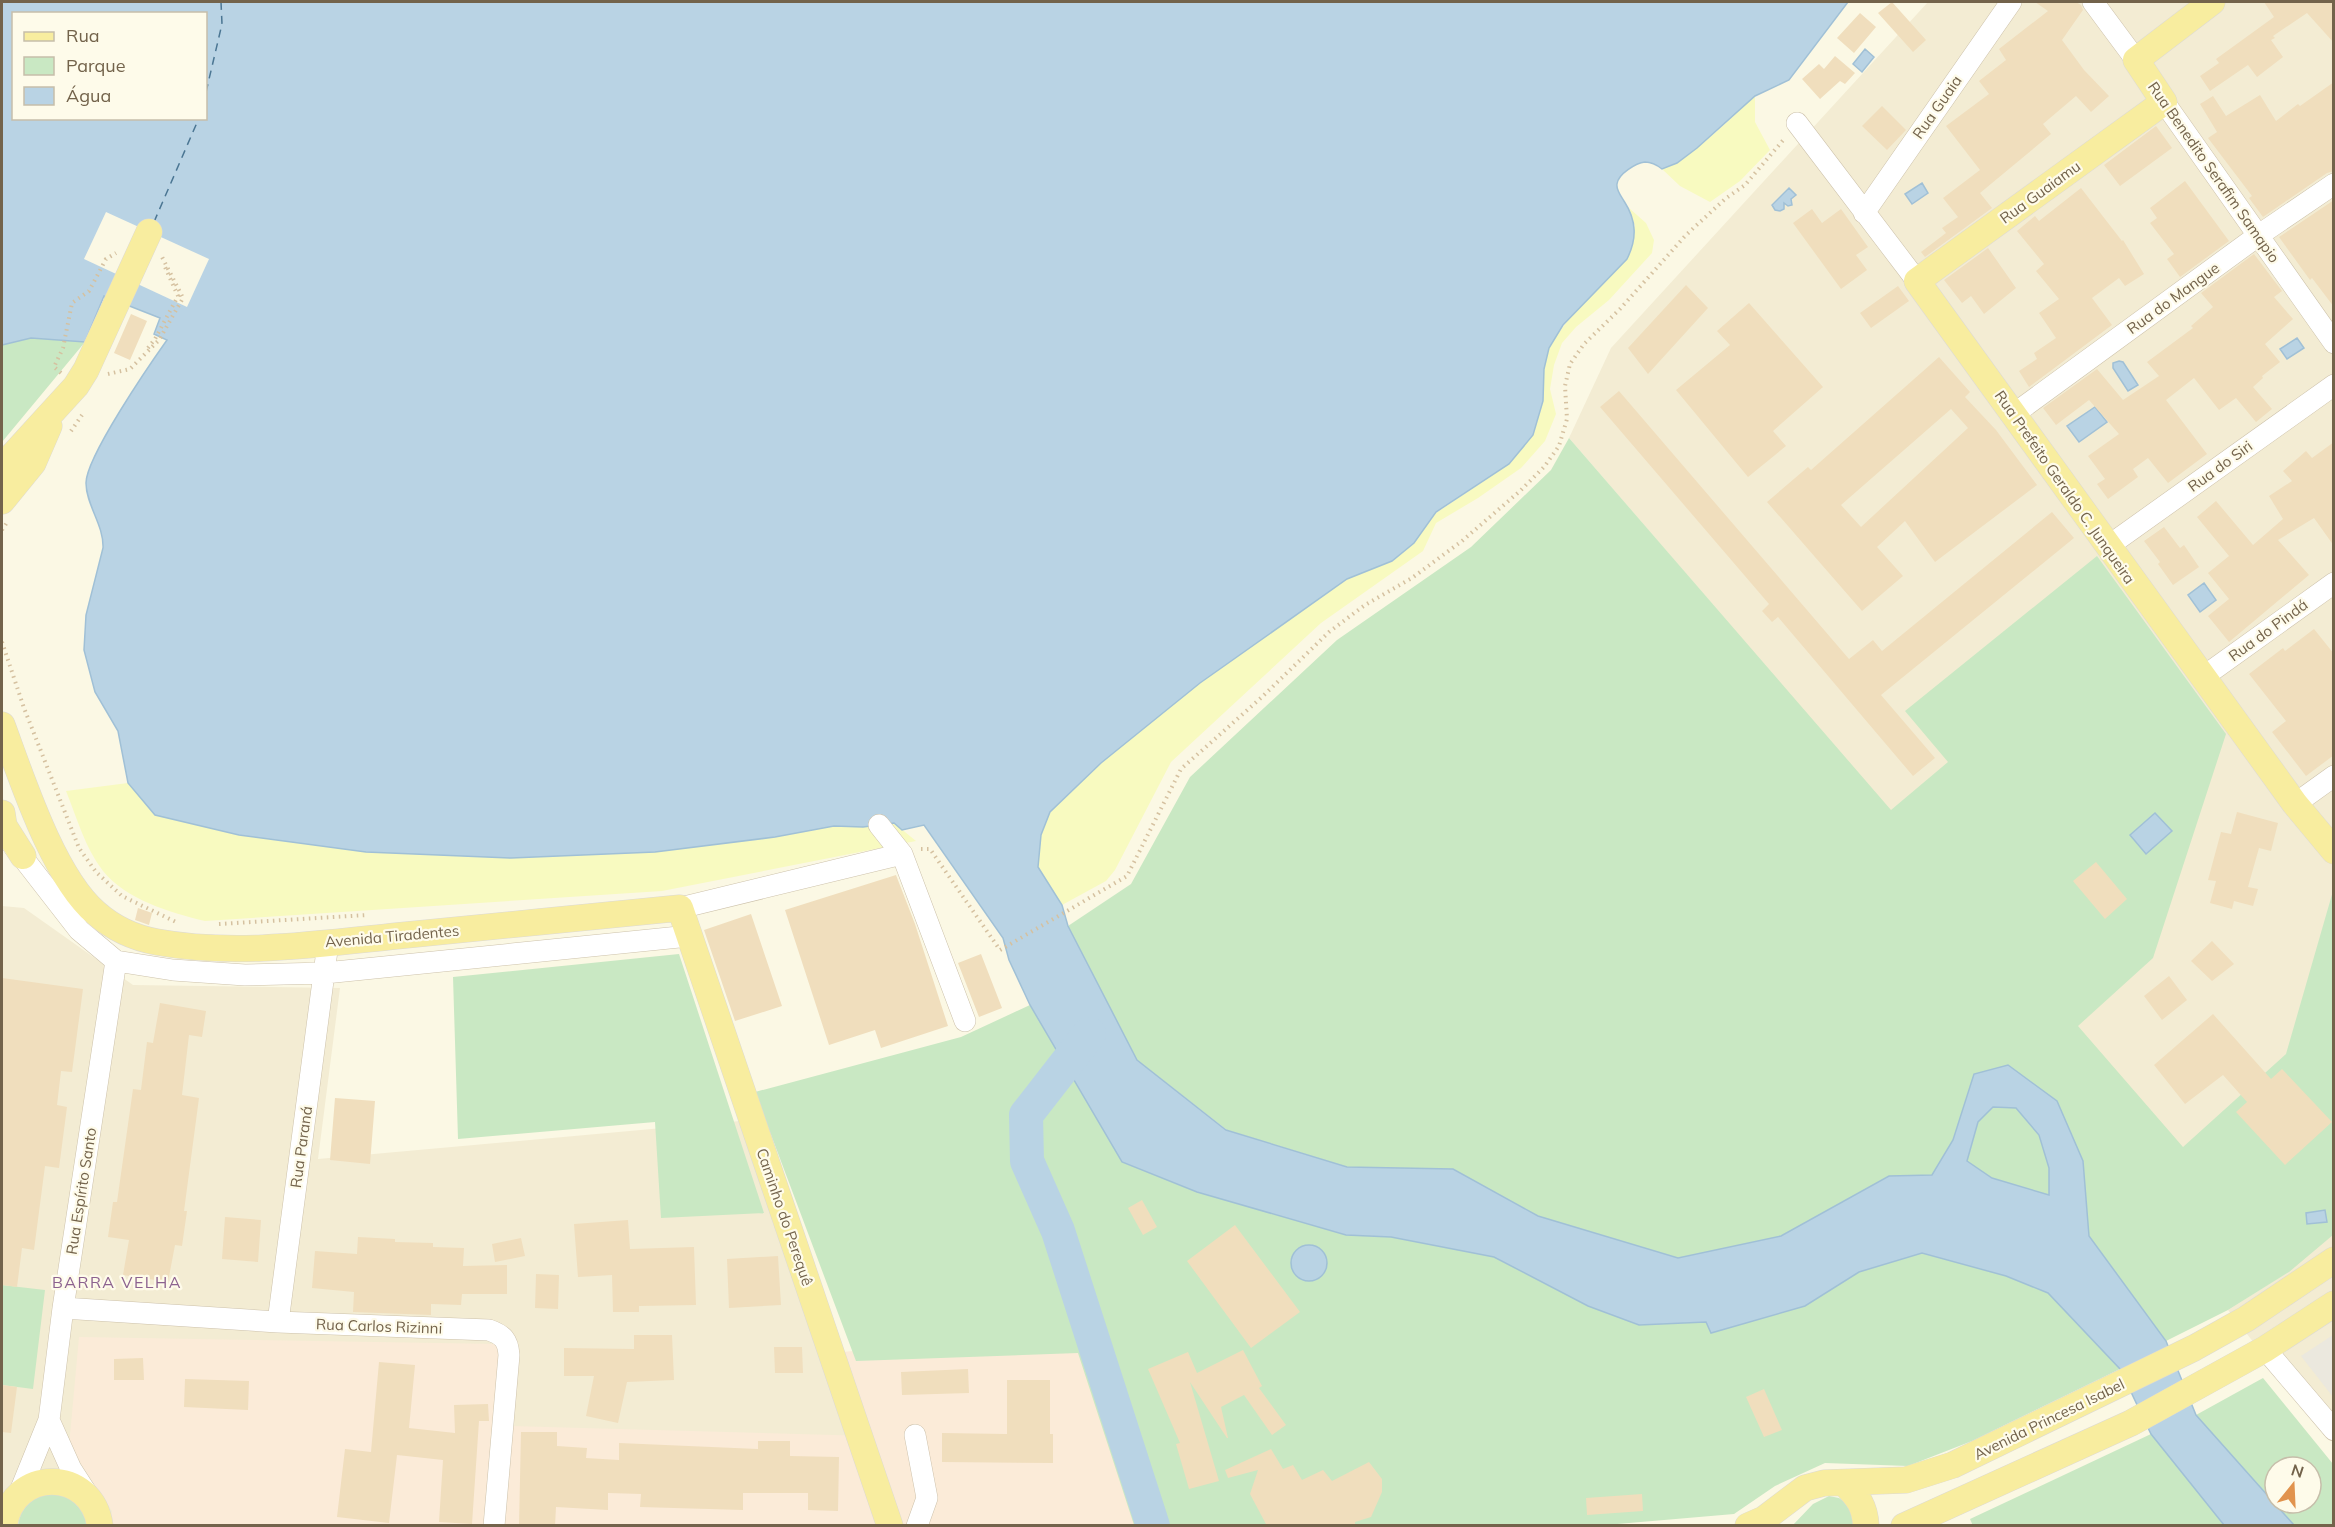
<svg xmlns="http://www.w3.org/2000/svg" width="2335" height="1527" font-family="Mulish,sans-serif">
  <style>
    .residential { fill: #f3ecd3 }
    .commercial { fill: #fbebd8 }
    .industrial { fill: #ebe8de }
    .green { fill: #c9e8c3; fill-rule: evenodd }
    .sand { fill: #f8fac0 }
    .water { fill: #b9d3e4; stroke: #a0c0d6; stroke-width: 1.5; fill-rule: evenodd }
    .pier { fill: #fbf8e4 }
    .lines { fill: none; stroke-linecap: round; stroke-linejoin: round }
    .river { stroke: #b9d3e4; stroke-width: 34 }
    .ferry { stroke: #4b7693; stroke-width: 1.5; stroke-dasharray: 8 6; stroke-linecap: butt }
    .building { fill: #f0debd; fill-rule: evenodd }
    .minor-casing { stroke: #cdc2ab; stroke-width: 22 }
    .major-casing { stroke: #dddad4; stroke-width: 27 }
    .path { stroke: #d5c1a0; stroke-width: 4; stroke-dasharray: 1.5 4.5; stroke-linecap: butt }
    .minor { stroke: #fff; stroke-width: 21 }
    .major { stroke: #f8ed9f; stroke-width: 26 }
    .labels { text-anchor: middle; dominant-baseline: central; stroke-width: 4.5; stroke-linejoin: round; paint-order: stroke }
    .street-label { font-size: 15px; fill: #73634b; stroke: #fefbea }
    .neighbourhood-label { font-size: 16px; letter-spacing: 1.5px; fill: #8c628f; stroke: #fefbea }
  </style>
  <rect width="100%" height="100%" fill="#fbf8e4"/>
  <path class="residential" d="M1928 2H2333V1443L2228 1310 2288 1272 1569 438 1611 348Z
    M2 906 24 908 133 985 340 988 318 1159 740 1121 878 1525H2Z"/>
  <path class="commercial" d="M1078 1330 1142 1525H110L112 1511 69 1446 79 1337 499 1344 510 1426 869 1436 842 1352Z"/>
  <path class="industrial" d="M2333 1335V1397L2301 1356Z"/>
  <path class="green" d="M31 338 85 342 2 442V345Z
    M1569 438 1891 810 1948 762 1905 711 2097 556 2226 734 2153 958 2078 1026 2183 1147 2286 1054 2333 891V1235L2289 1272 2228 1310 2166 1341 2089 1236 2083 1161 1974 1075 1953 1140 1932 1176H1889L1781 1236 1678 1258 1538 1216 1453 1169 1347 1167 1227 1130 1137 1060 1068 926 1131 884 1190 777 1337 640 1471 547 1551 470Z
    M679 954 764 1213 661 1218 655 1122 458 1139 453 977Z
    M1030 1005 1122 1162 1197 1192 1346 1235 1391 1237 1494 1257 1588 1306 1639 1325 1706 1322 1805 1306 1859 1272 1922 1253 2006 1276 2048 1293 2120 1369 1972 1441 1908 1466 1825 1463 1775 1486 1734 1514 1594 1526 1134 1525 1078 1353 856 1361 755 1092 961 1037Z
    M1993 1107 2016 1108 2039 1135 2049 1168V1196L1992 1178 1967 1161 1978 1122Z
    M2 1285 45 1290 33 1389 2 1385Z
    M2263 1378 2333 1464V1525H2294L2196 1415ZM2275 1467H2311V1503H2275Z
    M2151 1434 2224 1525 1973 1526 1970 1519Z
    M55 1493 76 1501 89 1526H18C21 1505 35 1495 55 1493Z
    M1829 1496 1839 1498 1851 1507 1856 1525 1792 1526 1813 1504Z"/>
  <path class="sand" d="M1755 96V122L1770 150 1740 181 1710 202 1680 186 1662 169C1698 153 1726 122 1755 96Z
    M1629 208 1646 223 1654 240 1652 253 1609 300 1576 327 1562 343 1554 365 1550 389 1556 414 1545 441 1521 468 1478 498 1436 523 1423 551 1321 623 1171 762 1115 870 1106 881 1062 905 1038 867 1041 835 1050 812 1101 763 1200 683 1347 579 1393 561 1414 543 1436 513 1509 464 1543 401 1544 369 1548 348 1635 226Z
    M128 783 155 815 239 835 366 852 511 858 655 852 775 837 834 826 863 827 894 823 916 841 662 891 205 921C171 913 125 899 103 871 85 848 77 818 66 791Z"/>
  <path class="water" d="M2 2H1848L1789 80 1755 96 1697 148 1677 163 1662 169C1657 165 1652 162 1645 162 1636 163 1618 174 1617 184 1616 190 1621 196 1624 201 1637 221 1637 239 1627 259L1563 325 1549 348 1544 369 1543 401 1533 435 1509 464 1436 512 1414 543 1392 561 1347 579 1200 683 1101 763 1050 812 1041 835 1038 867 1062 905 1068 926 1137 1060 1226 1130 1347 1167 1453 1169 1538 1216 1678 1258 1781 1236 1889 1176 1932 1175 1953 1140 1974 1074 2008 1065 2057 1101 2083 1161 2089 1236 2166 1341 2196 1415 2294 1525H2224L2151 1434 2120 1369 2048 1293 2006 1276 1922 1253 1859 1272 1805 1306 1711 1333 1706 1322 1639 1325 1588 1306 1494 1257 1391 1237 1346 1235 1197 1192 1122 1162 1030 1005 1009 960 1003 938 924 825 902 830 894 823 863 827 834 826 775 837 655 852 511 858 366 852 239 835 155 815 128 783 118 731 95 692 84 650 86 615 103 548C104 525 86 505 86 483 86 457 150 364 167 340L154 334 160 318 104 296 85 342 31 338 2 345ZM14 14H206V118H14ZM1993 1107 2016 1108 2039 1135 2049 1168V1195L1992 1178 1967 1161 1978 1122Z
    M1865 49 1874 57 1862 72 1853 64Z
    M1922 183 1928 193 1912 204 1905 194Z
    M1789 188 1796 195 1791 199 1792 205 1788 206 1784 203V209L1780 211 1775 210 1772 205Z
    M2297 338 2304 348 2287 359 2280 349Z
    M2119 361 2123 362 2138 385 2128 391 2113 368V363Z
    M2095 407 2107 422 2079 442 2067 426Z
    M2204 583 2216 600 2200 612 2188 595Z
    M2155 813 2172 831 2146 854 2130 835Z
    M2325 1210 2327 1222 2307 1224 2306 1213Z
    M1291 1263a18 18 0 1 1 36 0a18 18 0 1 1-36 0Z"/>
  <path class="pier" d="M106 212 209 259 187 307 84 259Z"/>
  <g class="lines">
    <path class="river" d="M1089 1034 1026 1115 1027 1161 1058 1231 1153 1526"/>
    <path class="ferry" d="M206 92 222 24 221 2
      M154 222 199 118"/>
  </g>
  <path class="building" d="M1892 2 1926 40 1913 52 1878 13Z
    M2035 2H2076L2081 5 2083 10 2062 40 2084 70 2109 96 2091 112 2076 96 2043 124 2051 134 1980 193 1992 208 1925 257 1921 252 1946 233 1942 228 1958 217 1943 198 1980 170 1946 126 1989 94 1979 81 2006 60 1999 49 2048 11Z
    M2264 2H2334V43L2307 13 2273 36 2275 38 2271 40 2283 57 2257 77 2248 65 2210 91 2200 76 2219 63 2216 59 2274 17Z
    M1860 13 1876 27 1854 53 1837 38Z
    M1835 56 1855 73 1845 84 1840 81 1820 99 1802 79 1819 64 1824 69Z
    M2334 82V171L2327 173 2263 217 2249 198 2252 196 2208 138 2217 132 2200 104 2213 96 2226 116 2260 95 2276 121 2298 104 2300 106Z
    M1882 106 1906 130 1887 150 1862 126Z
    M2156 126 2172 148 2120 186 2104 165Z
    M2185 181 2229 241 2180 277 2167 259 2174 254 2150 223 2157 218 2150 208Z
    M2081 188 2122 241 2123 240 2144 274 2125 286 2119 278 2092 298 2112 325 2029 387 2019 371 2037 359 2034 353 2056 338 2039 313 2059 299 2036 271 2044 264 2017 231 2035 216 2039 221Z
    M2334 200V307L2312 278 2310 280 2279 237Z
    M1812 209 1822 223 1841 209 1868 247 1856 255 1867 270 1841 289 1793 223Z
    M1988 248 2016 288 1984 314 1971 296 1962 303 1944 280Z
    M2254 254 2282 291 2274 297 2293 319 2265 344 2280 362 2262 376 2263 378 2253 387 2272 409 2256 422 2236 398 2219 410 2194 378 2166 400 2207 454 2168 483 2148 458 2133 469 2138 477 2108 499 2097 484 2105 479 2088 456 2119 434 2089 400 2056 425 2043 408 2097 369 2123 400 2159 376 2147 362 2193 328 2191 326 2213 307 2201 293Z
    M1686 285 1708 308 1648 374 1628 348Z
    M1898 286 1909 301 1871 328 1860 313Z
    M1749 303 1823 387 1773 431 1786 446 1748 477 1676 390 1730 345 1717 331Z
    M131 314 147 321 130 360 114 353Z
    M1939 357 1970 392 1965 397 1996 430 2037 485 1935 562 1905 521 1877 547 1903 576 1862 611 1767 502 1808 467 1811 470ZM1951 409 1968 428 1861 527 1841 505Z
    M1619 391 1849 659 1873 640 1882 651 2052 512 2074 538 1881 695 1935 758 1913 776 1778 617 1772 622 1762 611 1769 604 1600 407Z
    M2334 442V546L2314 518 2278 540 2309 575 2229 642 2208 616 2229 599 2208 573 2229 556 2197 517 2216 501 2253 545 2283 519 2269 496 2292 481 2283 471 2306 451 2312 458Z
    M2164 527 2180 548 2184 545 2199 567 2173 585 2158 564 2160 562 2144 541Z
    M2314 629 2334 654V755L2306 776 2272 732 2286 721 2249 674 2283 648 2285 651Z
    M2237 812 2278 823 2271 851 2259 848 2248 887 2258 889 2253 906 2234 901 2232 909 2210 903 2216 881 2208 880 2221 832 2231 834Z
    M2096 862 2127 899 2105 919 2073 881Z
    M896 875 915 924 948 1026 881 1048 875 1030 829 1045 785 910Z
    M138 908 152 913 149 925 135 920Z
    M751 914 782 1006 735 1021 704 930Z
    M2212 941 2234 964 2212 981 2191 961Z
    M981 954 1002 1008 979 1017 958 963Z
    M2169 976 2187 1000 2162 1020 2144 996Z
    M2 978 83 989 72 1072 61 1071 57 1105 67 1107 59 1168 45 1166 34 1250 22 1248 17 1287 2 1285Z
    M160 1003 206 1011 202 1037 189 1035 182 1095 199 1098 184 1211H187L182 1246 175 1245 168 1282 123 1275 129 1240 108 1237 113 1202H117L133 1089 141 1090 147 1042 153 1043Z
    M2213 1014 2271 1079 2282 1069 2332 1122 2285 1165 2236 1112 2247 1102 2223 1075 2185 1104 2154 1065Z
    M335 1098 375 1101 370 1164 330 1160Z
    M1142 1200 1157 1227 1143 1235 1128 1208Z
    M225 1217 261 1220 258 1262 222 1259Z
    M628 1220 630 1249 694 1247 696 1305 639 1306V1312H613L612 1275 578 1277 574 1224Z
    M1235 1225 1300 1312 1251 1348 1187 1261Z
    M358 1237 395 1239V1242L433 1243V1247L464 1248 463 1266 507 1265V1294H462L461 1305 431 1304V1315L353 1312 354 1292 312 1288 315 1251 357 1254Z
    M521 1238 525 1256 495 1262 492 1244Z
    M778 1256 781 1305 729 1308 727 1259Z
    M536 1274 559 1275 558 1309 535 1308Z
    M634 1335H672L674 1380 627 1382 618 1423 586 1416 594 1376H564V1348L634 1349Z
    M774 1347H802L803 1373H775Z
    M1243 1350 1262 1386 1259 1388 1286 1425 1272 1435 1244 1395 1221 1407 1228 1438H1227L1190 1382 1219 1481 1189 1489 1176 1444 1180 1443 1148 1369 1188 1352 1197 1373Z
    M143 1358 144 1380H114V1359Z
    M379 1362 415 1365 409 1428 455 1433 454 1405 488 1404 489 1421H479L472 1524 439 1522 443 1460 397 1455 389 1523 337 1517 345 1449 371 1452Z
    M968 1369 969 1393 902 1395 901 1372Z
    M185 1379 249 1381 248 1410 184 1407Z
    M1007 1380H1050V1434H1053V1463L942 1462V1433L1007 1434Z
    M2 1385 17 1387 11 1433 2 1432Z
    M1764 1389 1782 1430 1764 1437 1746 1397Z
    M521 1432H557V1446L587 1448 586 1458 619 1460V1443L758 1449V1441H790V1456L839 1457 838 1511 808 1510V1493H743V1510L640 1507 641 1494 608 1493V1510L556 1507 555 1526H519Z
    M1271 1449 1283 1469 1293 1465 1302 1480 1323 1470 1332 1481 1369 1462 1382 1479V1492L1371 1517 1355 1522V1526H1267L1250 1494 1258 1470 1228 1478 1225 1470Z
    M1642 1494 1643 1511 1587 1515 1586 1498Z"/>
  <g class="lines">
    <g class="minor-casing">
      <path id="minor" d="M2093 2 2136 60
        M2164 102 2334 343
        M1797 123 1917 281
        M1864 213 2011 2
        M2014 414 2259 235 2334 184
        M2107 547 2334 385
        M2203 677 2334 583
        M2295 804 2334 776
        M879 825 902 854 965 1021
        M13 845 79 930 116 961 173 970 245 975 325 973 689 936
        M680 908 902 854
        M63 1308 278 1322 489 1330C503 1335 508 1340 509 1355L494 1526
        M278 1322 328 943
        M2265 1349 2334 1430
        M49 1420 71 1469 89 1497
        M915 1435 927 1498 917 1526
        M19 1494 49 1420 63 1308 116 961"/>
    </g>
    <g class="major-casing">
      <path id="major" d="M2212 2 2136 60 2164 102 1917 281 2295 804 2334 851
        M2 467 76 386 86 370 149 232
        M2 501 33 463 49 426
        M2 725C22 779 53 876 96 913 113 928 135 938 157 942 234 956 319 944 396 936 491 927 585 917 680 908L890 1526
        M2 813 4 826 23 856
        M1844 1483C1858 1497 1865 1506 1866 1526
        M4 1526C12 1467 92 1467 100 1526
        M1748 1526 1764 1519 1805 1488 1824 1483 1906 1480 1953 1465 2194 1348 2246 1319 2334 1260
        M1904 1526 2131 1423 2265 1349 2334 1304"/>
    </g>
    <path class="path" d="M148 348 155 339 178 296 165 267
      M61 373 54 367 63 348 72 303 89 291 106 259 116 253
      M108 374 130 369 159 340 183 298 161 255
      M71 431 82 415
      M2 530 8 521
      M2 642 24 708 79 848 96 872 122 896 176 922
      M921 849H930L1000 950 1127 876 1181 769 1262 697 1329 632 1365 605 1412 578 1462 541 1520 491 1544 467 1559 446 1567 419 1565 386 1570 364 1584 344 1620 309 1686 235 1725 199 1745 185 1785 138
      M219 924 367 915"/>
    <use href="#minor" class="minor"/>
    <use href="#major" class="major"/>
  </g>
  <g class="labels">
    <g class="street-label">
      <text transform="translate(1937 107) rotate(-55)">Rua Guaia</text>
      <text transform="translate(2214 172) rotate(55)">Rua Benedito Serafim Samapio</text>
      <text transform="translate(2040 192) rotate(-36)">Rua Guaiamu</text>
      <text transform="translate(2173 298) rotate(-36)">Rua do Mangue</text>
      <text transform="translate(2220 466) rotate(-36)">Rua do Siri</text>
      <text transform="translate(2065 487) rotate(55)">Rua Prefeito Geraldo C. Junqueira</text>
      <text transform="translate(2268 630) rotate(-36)">Rua do Pindá</text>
      <text transform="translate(392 936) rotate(-5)">Avenida Tiradentes</text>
      <text transform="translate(301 1147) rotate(-82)">Rua Paraná</text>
      <text transform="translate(81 1191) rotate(-81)">Rua Espírito Santo</text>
      <text transform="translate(785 1217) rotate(71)">Caminho do Perequê</text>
      <text transform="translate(379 1326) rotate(2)">Rua Carlos Rizinni</text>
      <text transform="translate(2049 1419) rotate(-26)">Avenida Princesa Isabel</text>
    </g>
    <g class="neighbourhood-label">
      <text x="117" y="1282">BARRA VELHA</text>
    </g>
  </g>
  <rect width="2335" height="1527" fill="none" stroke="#73634b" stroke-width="6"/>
  <rect x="12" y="12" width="195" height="108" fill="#fefbea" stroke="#c6beaa" stroke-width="1.5"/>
  <rect x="24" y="32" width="30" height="9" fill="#f8ed9f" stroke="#c6beaa" stroke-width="1.5"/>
  <text x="66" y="42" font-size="18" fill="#73634b">Rua</text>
  <rect x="24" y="57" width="30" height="18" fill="#c9e8c3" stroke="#c6beaa" stroke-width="1.5"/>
  <text x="66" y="72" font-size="18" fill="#73634b">Parque</text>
  <rect x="24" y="87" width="30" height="18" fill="#b9d3e4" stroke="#c6beaa" stroke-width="1.5"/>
  <text x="66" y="102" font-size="18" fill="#73634b">Água</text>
  <g transform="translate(2293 1485) rotate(18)"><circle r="28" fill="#fefbea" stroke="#c6beaa" stroke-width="1.5"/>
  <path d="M0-4.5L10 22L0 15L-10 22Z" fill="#e1934d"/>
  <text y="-9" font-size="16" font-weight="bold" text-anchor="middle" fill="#73634b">N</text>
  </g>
</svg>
